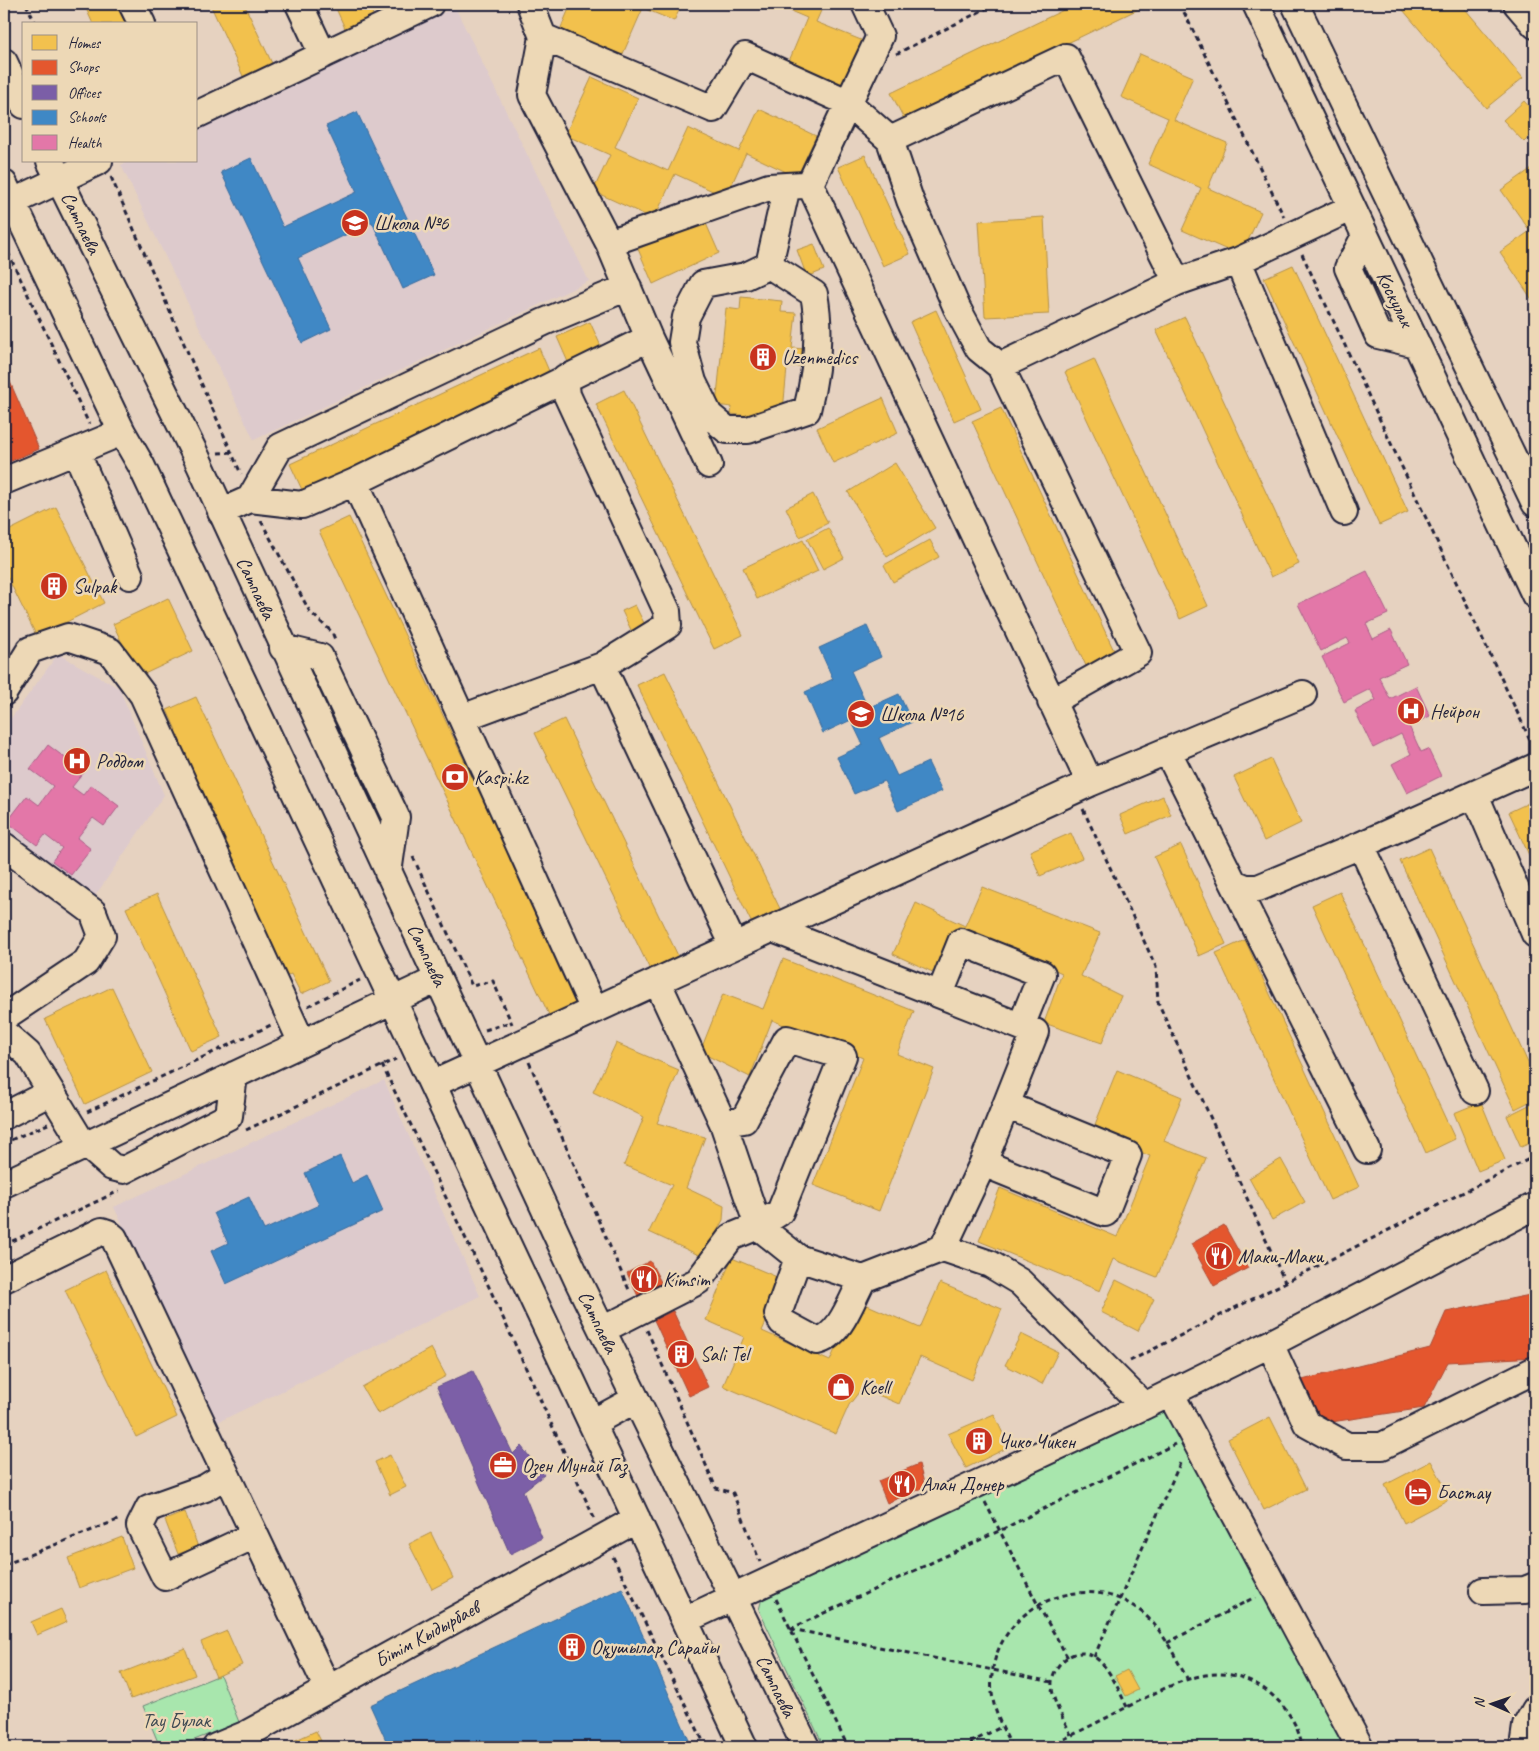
<svg xmlns="http://www.w3.org/2000/svg" width="1539" height="1751" font-family="Caveat,sans-serif">
  <style>
    .built { fill: #ddcacc }
    .green { fill: #a8e6ad; stroke: #658474 }
    .homes { fill: #f2c14e; stroke: #b49148 }
    .shops { fill: #e4572e; stroke: #aa4732 }
    .offices { fill: #7b5ea7; stroke: #604c87 }
    .schools { fill: #3f88c5; stroke: #36699c }
    .health { fill: #e377a8; stroke: #a95e87 }
    .lines { fill: none; stroke-linecap: round; stroke-linejoin: round }
    .minor-casing { stroke: #22223b; stroke-width: 30 }
    .path { stroke: #22223b; stroke-width: 3; stroke-dasharray: 5 4; stroke-linecap: butt }
    .minor { stroke: #edd8b6; stroke-width: 26 }
    .labels { text-anchor: middle; dominant-baseline: central; stroke-width: 5; stroke-linejoin: round; paint-order: stroke }
    .street-label { font-size: 20px; fill: #22223b; stroke: #edd8b6 }
    .poi-label { font-size: 20px; fill: #22223b; stroke: #edd8b6; text-anchor: start }
    .park-label { font-size: 20px; fill: #3d4952; stroke: #edd8b6 }
  </style>
  <rect width="100%" height="100%" fill="#e6d2c0"/>
  <filter id="ink" filterUnits="userSpaceOnUse"><feTurbulence type="fractalNoise" baseFrequency=".02" numOctaves="2"/><feDisplacementMap in="SourceGraphic" scale="10" xChannelSelector="R" yChannelSelector="G"/><feConvolveMatrix kernelMatrix="1 2 1 2 8 2 1 2 1" color-interpolation-filters="sRGB"/></filter>
  <g filter="url(#ink)">
    <path class="built" d="M455 7 589 281 254 440 121 165 130 161H196V130Z
      M58 654 119 688 164 795 91 902 4 841V728Z
      M384 1080 480 1296 218 1422 114 1207Z"/>
    <path class="green" d="M1164 1407 1344 1747H824L759 1610 762 1598Z
      M220 1675 239 1722 177 1747H160L143 1706Z"/>
    <path class="homes" d="M84 4H118L128 24H93Z
      M210 4H244L277 74 248 87Z
      M334 4H368L376 21 348 35Z
      M571 4H682L674 21 643 8 622 56 560 30Z
      M774 4H824L816 22 866 42 845 91 787 66 807 18Z
      M1076 4H1149L905 121 891 93Z
      M1398 4H1461L1523 78 1486 108Z
      M1140 54 1193 77 1174 120 1227 143 1208 188 1261 212 1241 256 1182 230 1201 188 1148 164 1168 118 1121 97Z
      M592 77 638 98 615 147 668 171 688 128 739 151 759 109 816 136 797 177 746 153 726 197 675 174 654 219 593 191 610 155 565 135Z
      M1524 101 1535 113V131L1524 142 1503 120Z
      M865 155 910 254 883 266 838 167Z
      M1535 166V304L1500 252 1530 231 1501 190Z
      M1044 217 1049 314 985 317 979 221Z
      M704 219 719 253 653 284 638 249Z
      M814 244 824 270 807 277 797 250Z
      M1293 265 1408 512 1379 525 1264 278Z
      M741 297 782 301 781 312 796 313 792 348 805 349 804 365 787 368 783 411 769 418 731 414 732 407 716 405 726 308 740 310Z
      M936 310 981 409 954 421 910 322Z
      M1185 317 1299 564 1271 577 1156 330Z
      M590 322 604 353 571 369 557 337Z
      M539 348 552 378 304 494 290 464Z
      M1094 359 1208 606 1180 619 1065 372Z
      M624 390 743 635 714 649 596 404Z
      M883 398 898 433 833 463 817 428Z
      M1001 408 1116 655 1087 668 972 421Z
      M895 463 935 528 887 557 848 492Z
      M813 494 828 523 800 537 786 508Z
      M56 507 104 603 37 637 4 570V533Z
      M349 517 581 1007 552 1021 319 531Z
      M828 528 844 558 823 569 807 539Z
      M803 540 818 571 757 599 743 568Z
      M930 540 939 557 893 582 884 565Z
      M168 598 193 651 138 677 113 624Z
      M635 605 645 625 632 632 622 611Z
      M665 672 784 917 755 930 637 685Z
      M196 697 329 981 301 994 291 974 286 976 172 733 176 730 167 710Z
      M564 719 682 964 654 978 535 733Z
      M1271 759 1301 823 1264 841 1234 777Z
      M1163 796 1171 815 1128 834 1120 815Z
      M1535 800V868L1509 812Z
      M1071 833 1082 858 1040 876 1030 851Z
      M1181 845 1226 944 1199 956 1154 857Z
      M1429 848 1535 1078V1099L1515 1109 1400 861Z
      M982 887 1100 933 1081 976 1121 996 1102 1043 1044 1023 1062 973 959 926 937 974 893 954 916 903 965 926Z
      M1340 892 1455 1139 1426 1153 1312 905Z
      M157 894 222 1037 191 1051 126 908Z
      M1245 940 1359 1187 1330 1200 1216 953Z
      M783 959 914 1011 897 1054 934 1069 879 1211 813 1185 863 1058 772 1020 750 1077 700 1052 723 994 763 1009Z
      M112 987 152 1072 85 1104 45 1019Z
      M616 1043 679 1070 657 1123 705 1137 686 1188 724 1206 723 1220 703 1257 649 1232 672 1185 624 1165 644 1117 593 1092Z
      M1117 1070 1182 1097 1164 1141 1206 1158 1157 1277 1113 1259 1100 1291 979 1241 1000 1188 1117 1237 1150 1156 1092 1132Z
      M1481 1102 1505 1160 1478 1171 1454 1113Z
      M1535 1102V1141L1521 1147 1507 1116Z
      M1281 1159 1305 1202 1272 1220 1249 1178Z
      M732 1258 784 1280 762 1331 830 1361 856 1300 920 1328 940 1283 1002 1309 972 1380 920 1357 899 1404 862 1388 849 1405 836 1434 723 1386 744 1337 706 1320Z
      M106 1270 177 1417 136 1437 65 1290Z
      M1116 1280 1154 1299 1138 1331 1101 1312Z
      M1021 1334 1058 1352 1042 1384 1005 1365Z
      M431 1348 446 1376 378 1414 362 1387Z
      M994 1414 1009 1447 966 1468 948 1434Z
      M1270 1417 1306 1489 1264 1510 1228 1439Z
      M390 1455 406 1487 390 1495 375 1462Z
      M1431 1461 1451 1498 1404 1523 1385 1485Z
      M185 1512 198 1547 178 1554 165 1520Z
      M431 1533 453 1578 432 1589 409 1544Z
      M122 1537 133 1568 79 1588 68 1558Z
      M61 1609 67 1622 37 1635 31 1622Z
      M227 1631 242 1665 216 1677 201 1642Z
      M185 1648 195 1675 131 1699 121 1673Z
      M1127 1670 1138 1690 1126 1696 1115 1676Z
      M316 1731 324 1747H280Z"/>
    <path class="shops" d="M4 368 39 449 4 464Z
      M1224 1225 1248 1268 1214 1286 1191 1244Z
      M650 1261 662 1284 638 1296 627 1273Z
      M1535 1294V1357L1448 1362 1424 1408 1318 1424 1302 1380 1430 1348 1446 1312Z
      M673 1311 708 1387 689 1396 654 1320Z
      M919 1464 925 1487 887 1503 878 1481Z"/>
    <path class="offices" d="M473 1371 513 1454 521 1446 544 1475 523 1491 542 1538 510 1554 437 1387Z"/>
    <path class="schools" d="M357 112 434 275 403 289 372 222 298 258 331 329 302 343 221 172 251 158 283 227 357 192 326 126Z
      M867 626 881 657 851 671 868 708 899 694 912 722 879 738 897 776 928 762 942 791 898 811 884 781 854 794 837 757 863 745 851 720 823 733 805 692 833 679 819 648Z
      M340 1156 352 1183 367 1175 383 1211 226 1284 211 1251 228 1243 214 1213 249 1197 264 1230 319 1205 305 1173Z
      M622 1588 692 1747H389L370 1705Z"/>
    <path class="health" d="M1367 571 1388 614 1366 624 1373 639 1391 630 1407 664 1379 677 1390 699 1416 686 1430 716 1409 726 1421 752 1428 749 1441 776 1407 793 1392 764 1411 754 1401 734 1373 748 1355 711 1376 700 1370 689 1344 702 1322 657 1350 643 1347 638 1321 651 1298 604Z
      M48 745 84 772 72 787 83 795 91 785 119 806 104 826 93 818 77 838 91 849 71 875 52 861 62 848 45 835 37 845 7 822 27 796 39 805 53 786 30 769Z"/>
    <g class="lines">
      <g class="minor-casing">
        <path id="minor" d="M132 4 142 24
          M299 4 323 55
          M530 4 543 37 532 95 609 243 649 338 709 465
          M865 4 880 36 810 184 1090 783
          M1256 4 1535 595
          M1295 4 1535 503
          M1517 4 1535 25
          M543 37 713 109 745 56 847 102 890 140 1066 57 1177 282
          M4 62 24 105
          M196 115 430 4
          M890 140 910 200 957 308 979 349 1000 366 1138 653 1051 702
          M50 161 195 454 579 1283 806 1747
          M4 184 122 432 141 465 744 1747
          M13 202 99 161
          M1365 236 1348 268 1378 335 1416 344
          M609 243 769 187 804 185
          M1238 261 1344 512
          M769 265 814 294C821 331 816 374 807 410L748 430H727L709 415 693 382 682 342 686 317 703 284 746 276 769 265 787 186
          M1000 366 1177 282 1238 261 1351 208
          M76 451 130 576
          M4 481 122 432
          M355 482 594 1010
          M250 499 280 447 544 322 628 287
          M221 512 250 499 302 505 355 482 649 338
          M283 648 320 657 396 817 388 873
          M602 666 734 946
          M4 692 30 650 68 637 110 651 143 695 302 1043
          M462 718 602 666 668 625 667 611 567 395 565 378
          M1168 752 1367 1150
          M1475 795 1535 934
          M1361 845 1475 1091
          M4 846 93 912 102 936 86 962 4 1017
          M1234 883 1246 888H1258L1361 845 1535 767
          M773 929 1035 1032 983 1163 943 1248
          M657 981 723 1123 758 1226 798 1258 863 1279 943 1248 990 1264 1020 1282 1144 1406
          M940 994 961 942 1042 974 1021 1026
          M4 1033 28 1054 84 1146
          M433 1084 1090 783 1303 694
          M4 1116 51 1092
          M87 1145 112 1167 124 1170 229 1116 234 1075
          M983 1163 1105 1213 1128 1155 1006 1105
          M4 1184 438 979
          M798 1258 778 1314 782 1322 817 1341C841 1336 852 1298 863 1279
          M4 1279 102 1231 108 1233 114 1238 328 1689
          M602 1330 698 1281 731 1237 758 1226 780 1212 843 1056 787 1039 744 1120 723 1123
          M1270 1344 1307 1424 1347 1446H1382L1535 1370
          M1170 1393 1360 1747
          M592 1423 636 1399
          M226 1475 205 1488 149 1508 140 1526 165 1577 255 1535
          M1483 1591 1525 1590 1535 1586
          M685 1620 1144 1406 1270 1344 1535 1206
          M216 1747 247 1734 637 1519
          M1523 1747 1526 1726 1535 1710"/>
      </g>
      <path class="path" d="M26 4 36 24
        M1180 4 1284 217
        M896 54 995 4
        M111 177 241 474
        M4 244 89 424
        M1302 254 1533 746
        M218 453 233 452
        M261 521 310 612 332 632 336 642
        M1083 809 1156 967 1158 1002 1285 1282
        M413 857 472 986 493 981 512 1024
        M308 1006 360 980
        M485 1030 511 1022
        M529 1062 630 1292
        M382 1065 489 1287 595 1520
        M87 1112 271 1025
        M246 1130 396 1059
        M4 1145 6 1142 48 1124
        M4 1245 119 1191
        M647 1330 716 1488 733 1493 760 1562
        M1130 1361 1535 1156
        M985 1502 1038 1605 1068 1658
        M613 1557 706 1747
        M4 1565 120 1519
        M776 1599 848 1747
        M790 1629 999 1531 1175 1444
        M791 1629 1052 1682
        M1167 1643 1255 1597
        M1094 1657 1181 1461
        M1071 1735C1065 1721 1052 1702 1052 1686 1051 1676 1057 1665 1065 1659 1098 1636 1116 1685 1127 1707
        M962 1747 1001 1727
        M1012 1747C1000 1724 989 1702 992 1675 999 1606 1083 1568 1139 1610 1162 1627 1173 1654 1187 1678
        M1048 1747C1074 1734 1101 1721 1127 1707 1175 1683 1223 1653 1272 1695 1288 1709 1299 1727 1302 1747"/>
      <use href="#minor" class="minor"/>
    </g>
  </g>
  <defs>
    <g id="school-disc" transform="scale(1.4375)"><circle r="9.5" fill="#c8321e" stroke="#edd8b6"/><path d="M0-5L7-2L0 1L-7-2ZM-4 1L0 2.5L4 1V4Q0 6-4 4Z" fill="#fff"/></g>
    <g id="building-disc" transform="scale(1.4375)"><circle r="9.5" fill="#c8321e" stroke="#edd8b6"/><path d="M-4-6H4V6H1V3H-1V6H-4ZM-2.5-4.3h1.7v1.8h-1.7ZM.8-4.3h1.7v1.8H.8ZM-2.5-1h1.7V.8h-1.7ZM.8-1h1.7V.8H.8Z" fill="#fff"/></g>
    <g id="hospital-disc" transform="scale(1.4375)"><circle r="9.5" fill="#c8321e" stroke="#edd8b6"/><path d="M-5-5h3v3.5h4V-5h3V5h-3V1.5h-4V5h-3Z" fill="#fff"/></g>
    <g id="bank-disc" transform="scale(1.4375)"><circle r="9.5" fill="#c8321e" stroke="#edd8b6"/><path d="M-6-4H6V4H-6ZM0-2.3a2.3 2.3 0 1 0 0 4.6a2.3 2.3 0 1 0 0-4.6Z" fill="#fff"/></g>
    <g id="restaurant-disc" transform="scale(1.4375)"><circle r="9.5" fill="#c8321e" stroke="#edd8b6"/><path d="M-5-6h1v4h1v-4h1v4h1v-4h1v5L-1.5 .5V6h-2V.5L-5-1ZM5-6V6H3V1.5H1.5Q1.5-4 5-6Z" fill="#fff"/></g>
    <g id="shop-disc" transform="scale(1.4375)"><circle r="9.5" fill="#c8321e" stroke="#edd8b6"/><path d="M-5-2.5h2.3a2.7 3.5 0 0 1 5.4 0H5L5.5 6h-11ZM-1.5-2.5h3a1.5 2.3 0 0 0-3 0Z" fill="#fff"/></g>
    <g id="office-disc" transform="scale(1.4375)"><circle r="9.5" fill="#c8321e" stroke="#edd8b6"/><path d="M-6-3h4V-5.5h4V-3h4V5H-6ZM-1-4.5V-3h2v-1.5ZM-6 0V1H6V0Z" fill="#fff"/></g>
    <g id="hotel-disc" transform="scale(1.4375)"><circle r="9.5" fill="#c8321e" stroke="#edd8b6"/><path d="M-6-4.5h1.5V1H6V5H4.5V3h-9V5H-6ZM-4 0a1.8 1.8 0 1 1 3.6 0ZM.5 0V-2.5h3Q6-2.5 6 0Z" fill="#fff"/></g>
  </defs>
  <g fill-rule="evenodd">
    <use href="#school-disc" x="355" y="223"/>
    <use href="#building-disc" x="763" y="357"/>
    <use href="#building-disc" x="54" y="586"/>
    <use href="#hospital-disc" x="1411" y="711"/>
    <use href="#school-disc" x="861" y="714"/>
    <use href="#hospital-disc" x="77" y="761"/>
    <use href="#bank-disc" x="455" y="777"/>
    <use href="#restaurant-disc" x="1219" y="1256"/>
    <use href="#restaurant-disc" x="644" y="1279"/>
    <use href="#building-disc" x="681" y="1354"/>
    <use href="#shop-disc" x="841" y="1387"/>
    <use href="#building-disc" x="979" y="1441"/>
    <use href="#office-disc" x="503" y="1465"/>
    <use href="#restaurant-disc" x="902" y="1484"/>
    <use href="#hotel-disc" x="1418" y="1492"/>
    <use href="#building-disc" x="572" y="1647"/>
  </g>
  <g class="labels">
    <g class="street-label">
      <text transform="translate(81 223) rotate(64)">Сатпаева</text>
      <text transform="translate(1395 299) rotate(64)">Коскулак</text>
      <text transform="translate(256 588) rotate(65)">Сатпаева</text>
      <text transform="translate(427 955) rotate(65)">Сатпаева</text>
      <text transform="translate(598 1322) rotate(64)">Сатпаева</text>
      <text transform="translate(427 1634) rotate(-29)">Бiтiм Кыдырбаев</text>
      <text transform="translate(776 1686) rotate(64)">Сатпаева</text>
    </g>
    <g class="poi-label">
      <text x="374" y="223">Школа №6</text>
      <text x="782" y="357">Uzenmedics</text>
      <text x="73" y="586">Sulpak</text>
      <text x="1430" y="711">Нейрон</text>
      <text x="880" y="714">Школа №16</text>
      <text x="96" y="761">Роддом</text>
      <text x="474" y="777">Kaspi.kz</text>
      <text x="1238" y="1256">Маки-Маки</text>
      <text x="663" y="1279">Kimsim</text>
      <text x="700" y="1354">Sali Tel</text>
      <text x="860" y="1387">Kcell</text>
      <text x="998" y="1441">Чико Чикен</text>
      <text x="522" y="1465">Озен Мунай Газ</text>
      <text x="921" y="1484">Алан Донер</text>
      <text x="1437" y="1492">Бастау</text>
      <text x="591" y="1647">Оқушылар Сарайы</text>
    </g>
    <g class="park-label">
      <text x="176" y="1720">Тау Булак</text>
    </g>
  </g>
  <rect width="1539" height="1751" fill="none" stroke="#edd8b6" stroke-width="20"/>
  <rect x="10" y="10" width="1519" height="1731" fill="none" stroke="#22223b" stroke-width="2" filter="url(#ink)"/>
  <rect x="22" y="22" width="175" height="140" fill="#edd8b6" stroke="#9c8f85"/>
  <rect x="32" y="35" width="25" height="15" fill="#f2c14e" stroke="#9c8f85"/>
  <text x="68" y="48" font-size="15" fill="#22223b">Homes</text>
  <rect x="32" y="60" width="25" height="15" fill="#e4572e" stroke="#9c8f85"/>
  <text x="68" y="72" font-size="15" fill="#22223b">Shops</text>
  <rect x="32" y="85" width="25" height="15" fill="#7b5ea7" stroke="#9c8f85"/>
  <text x="68" y="98" font-size="15" fill="#22223b">Offices</text>
  <rect x="32" y="110" width="25" height="15" fill="#3f88c5" stroke="#9c8f85"/>
  <text x="68" y="122" font-size="15" fill="#22223b">Schools</text>
  <rect x="32" y="135" width="25" height="15" fill="#e377a8" stroke="#9c8f85"/>
  <text x="68" y="148" font-size="15" fill="#22223b">Health</text>
  <g transform="translate(1492 1704) rotate(272)" stroke="#edd8b6" stroke-width="4" paint-order="stroke">
  <path d="M0-4L9 19L0 12L-9 19Z" fill="#22223b"/>
  <text y="-8" font-size="14" font-weight="bold" text-anchor="middle" fill="#22223b">N</text>
  </g>
</svg>
